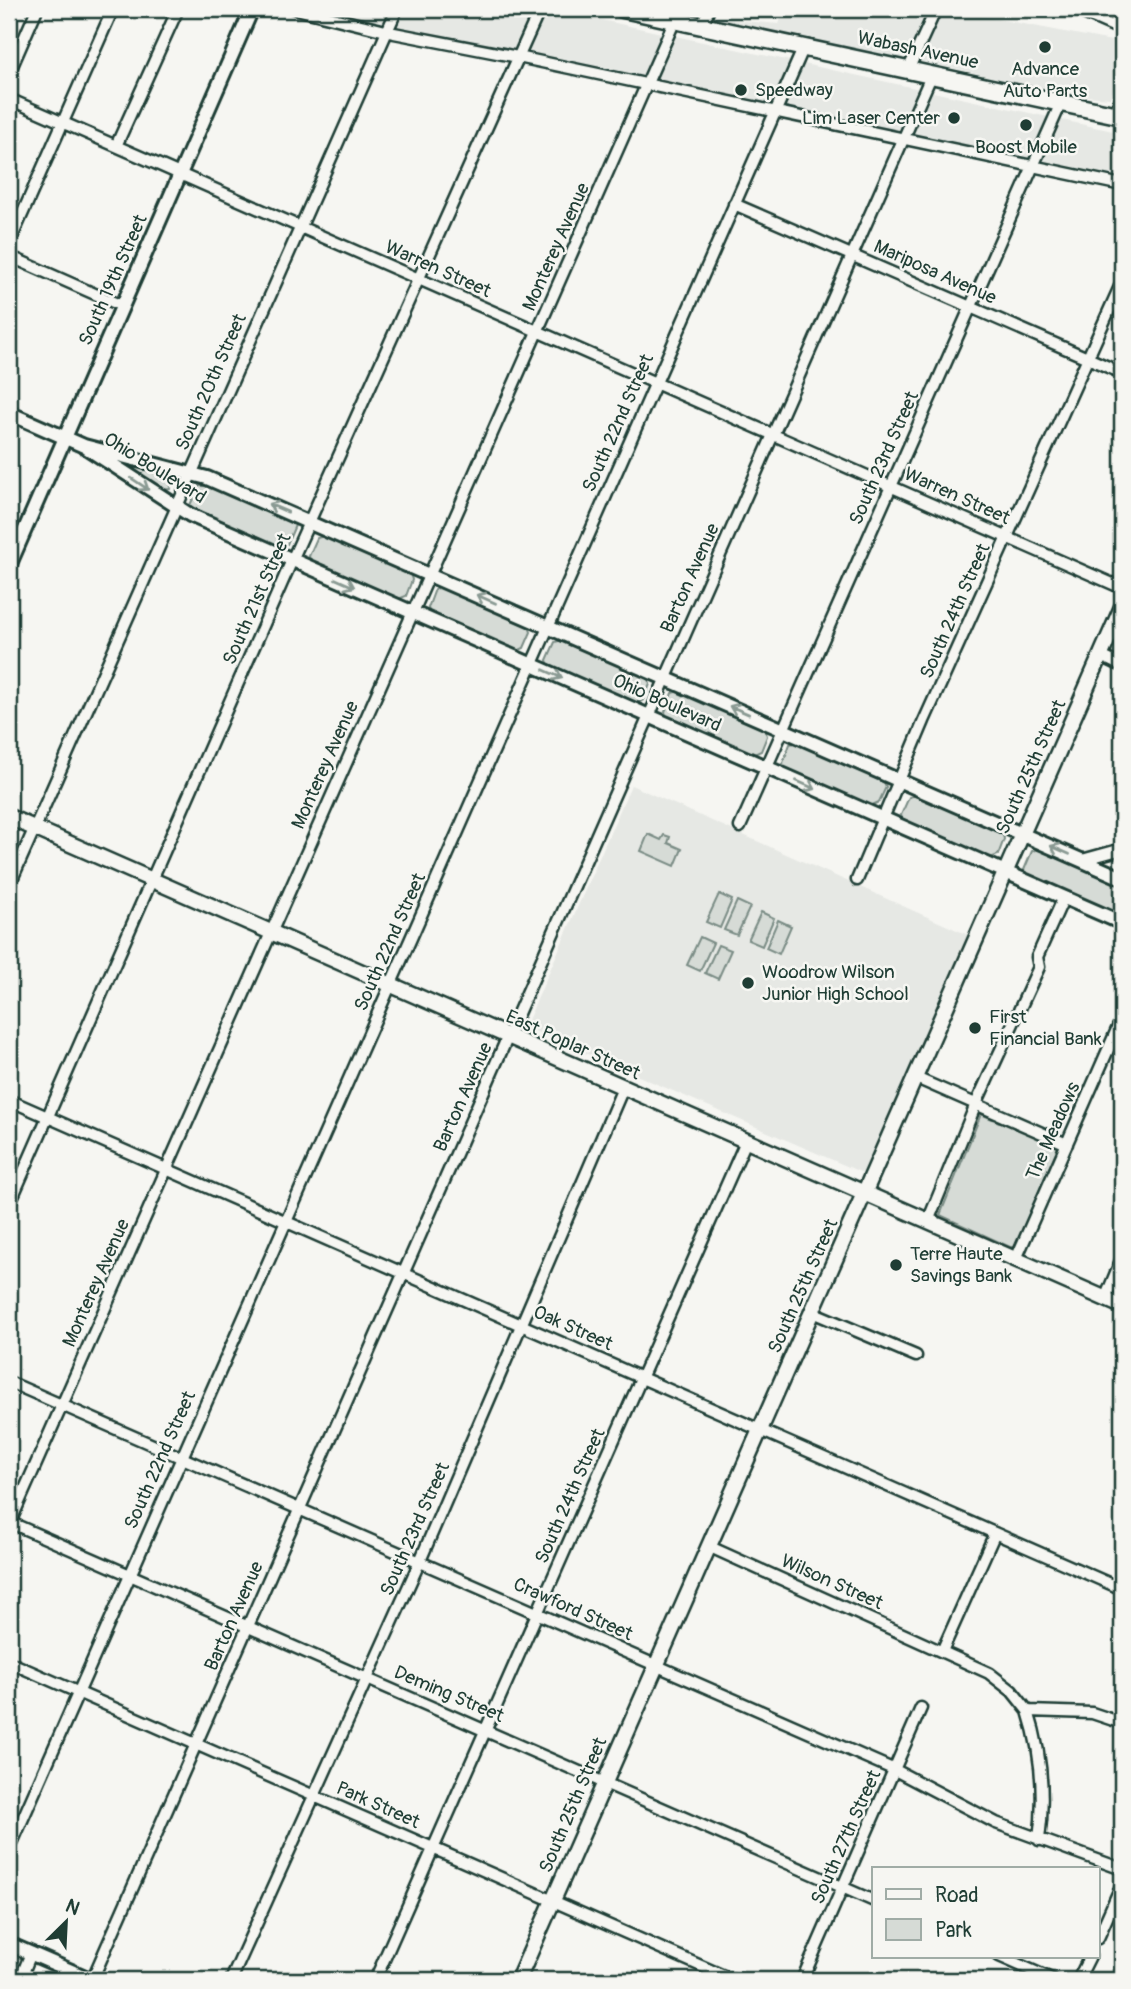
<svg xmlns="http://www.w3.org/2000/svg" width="1131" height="1989" font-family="Pangolin,sans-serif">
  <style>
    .built { fill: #e6e8e4 }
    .green { fill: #d6dbd6; stroke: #7a8c85; stroke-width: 2 }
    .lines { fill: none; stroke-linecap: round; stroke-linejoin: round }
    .minor-casing { stroke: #1f3d34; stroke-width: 15 }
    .tertiary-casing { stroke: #1f3d34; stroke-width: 18 }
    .secondary-casing { stroke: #1f3d34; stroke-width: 19 }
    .primary-casing { stroke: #1f3d34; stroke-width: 21 }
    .minor { stroke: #f6f6f2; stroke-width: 10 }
    .tertiary { stroke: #f6f6f2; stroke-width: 12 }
    .secondary { stroke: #f6f6f2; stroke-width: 14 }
    .primary { stroke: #f6f6f2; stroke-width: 16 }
    .oneway { stroke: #8a9a93 }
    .poi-dot { fill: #1f3d34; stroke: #f6f6f2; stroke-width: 2.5 }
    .labels { text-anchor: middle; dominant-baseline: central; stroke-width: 5; stroke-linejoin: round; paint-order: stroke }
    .street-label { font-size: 19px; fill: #1f3d34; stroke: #f6f6f2 }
    .poi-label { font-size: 19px; fill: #1f3d34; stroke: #f6f6f2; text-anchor: start }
  </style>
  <rect width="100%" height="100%" fill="#f6f6f2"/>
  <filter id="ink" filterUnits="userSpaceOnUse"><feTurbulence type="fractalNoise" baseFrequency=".0143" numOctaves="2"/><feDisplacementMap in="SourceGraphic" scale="14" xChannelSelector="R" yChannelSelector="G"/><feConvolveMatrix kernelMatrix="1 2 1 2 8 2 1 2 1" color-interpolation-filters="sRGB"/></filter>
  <g filter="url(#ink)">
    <path class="built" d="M297 9H551L1122 133V178Z
      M648 9H713L709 18 779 24 785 9H945L1122 43V72L1110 98 1063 94 948 67Z
      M631 785 968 935 971 939 865 1174 525 1027Z"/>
    <path class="green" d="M131 464 173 475 170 489 161 490 129 470Z
      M199 486H212L296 523 287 544 279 548 192 509 190 505Z
      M324 536 410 573 412 580 406 596 396 600 311 563 309 556 317 538Z
      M443 587 528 624 531 632 524 648 515 652 430 614 428 608 435 589Z
      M562 640 647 677 650 684 644 700 634 704 549 666 547 660 555 642Z
      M679 691 765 728 767 736 761 751 752 755 667 718 665 712 672 693Z
      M797 742 883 779 886 787 879 802 870 806 785 769 783 763 790 744Z
      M916 795 1002 832 1004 839 998 855 988 859 903 822 901 815 909 797Z
      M648 834 661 840 664 835 670 837 668 843 682 849 675 866 641 851Z
      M1039 849 1122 885V910L1111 914 1026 876 1024 870 1032 851Z
      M719 894 732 900 720 928 706 922Z
      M737 901 750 907 737 935 724 930Z
      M761 912 774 918 762 946 748 940Z
      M778 920 791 926 779 954 766 948Z
      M700 937 713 943 700 971 687 965Z
      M718 945 731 950 718 979 705 973Z
      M981 1114 999 1122 1005 1121 1058 1147 1015 1247H1010L940 1215Z"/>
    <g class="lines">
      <g class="minor-casing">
        <path id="minor" d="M296 9 394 33 518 57 1122 185
          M1074 9 1122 30
          M702 25 709 9
          M909 68 936 9
          M9 73 37 9
          M9 99 1122 588
          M1114 115 1122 96
          M116 146 178 9
          M734 204 1122 373
          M9 244 113 9
          M9 256 122 306
          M1101 656 1122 666
          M740 827 1061 103
          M1082 860 1122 849
          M857 880 924 721 1122 282
          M9 886 397 9
          M916 1078 1067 1144
          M9 1100 1122 1589
          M9 1205 292 560 540 9
          M928 1221 976 1104 1039 967 1037 957 1064 897
          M1016 1259 1122 1018
          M1105 1299 1122 1258
          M812 1312 916 1356
          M9 1382 895 1770 996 1823 1122 1869
          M9 1522 874 1901
          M9 1525 675 20
          M708 1546 989 1673 1012 1691 1028 1711 1092 1713 1119 1722
          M943 1649 995 1533
          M9 1662 733 1980
          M1028 1711C1042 1754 1045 1795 1039 1840
          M9 1850 803 49
          M1098 1938 1122 1884
          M999 1956 1054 1980
          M20 1980 31 1953
          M92 1980 932 74
          M231 1980 420 1561 623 1088
          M375 1980 746 1141
          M802 1980 921 1708
          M1078 1980 1090 1956"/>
      </g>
      <g class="tertiary-casing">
        <path id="tertiary" d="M9 413 84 446 207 478 1122 878
          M87 448 190 515 1122 923
          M9 566 252 9
          M9 1944 92 1980"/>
      </g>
      <g class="secondary-casing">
        <path id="secondary" d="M9 817 1122 1306
          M518 1980 1122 607"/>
      </g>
      <g class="primary-casing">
        <path id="primary" d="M623 9 1122 116"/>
      </g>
      <use href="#minor" class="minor"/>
      <use href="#tertiary" class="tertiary"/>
      <use href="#secondary" class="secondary"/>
      <use href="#primary" class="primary"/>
    </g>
    <defs><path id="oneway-shaft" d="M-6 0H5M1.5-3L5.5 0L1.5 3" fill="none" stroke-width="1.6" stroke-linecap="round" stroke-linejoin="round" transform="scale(1.75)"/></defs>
    <g class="oneway">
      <use href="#oneway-shaft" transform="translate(140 484) rotate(34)"/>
      <use href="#oneway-shaft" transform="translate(278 508) rotate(-157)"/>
      <use href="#oneway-shaft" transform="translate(345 583) rotate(24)"/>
      <use href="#oneway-shaft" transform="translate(486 599) rotate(-156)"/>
      <use href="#oneway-shaft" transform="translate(553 674) rotate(24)"/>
      <use href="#oneway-shaft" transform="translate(739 710) rotate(-157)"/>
      <use href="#oneway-shaft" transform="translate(806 785) rotate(24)"/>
      <use href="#oneway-shaft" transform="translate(1060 850) rotate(-156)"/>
    </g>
  </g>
  <g class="poi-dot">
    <circle cx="1045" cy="47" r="7"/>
    <circle cx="741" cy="90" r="7"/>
    <circle cx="954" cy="118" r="7"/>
    <circle cx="1026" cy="125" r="7"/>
    <circle cx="748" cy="983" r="7"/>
    <circle cx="975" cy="1028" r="7"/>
    <circle cx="896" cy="1265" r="7"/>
  </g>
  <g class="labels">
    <g class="street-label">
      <text transform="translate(918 50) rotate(12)">Wabash Avenue</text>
      <text transform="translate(556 247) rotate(-66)">Monterey Avenue</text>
      <text transform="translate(438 269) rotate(24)">Warren Street</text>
      <text transform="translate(935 272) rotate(24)">Mariposa Avenue</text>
      <text transform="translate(113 280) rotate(-66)">South 19th Street</text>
      <text transform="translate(211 382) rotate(-66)">South 20th Street</text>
      <text transform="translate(618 423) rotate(-66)">South 22nd Street</text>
      <text transform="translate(884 458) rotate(-66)">South 23rd Street</text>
      <text transform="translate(155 468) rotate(32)">Ohio Boulevard</text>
      <text transform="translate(957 496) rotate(24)">Warren Street</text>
      <text transform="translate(690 578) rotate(-66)">Barton Avenue</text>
      <text transform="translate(257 599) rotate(-66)">South 21st Street</text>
      <text transform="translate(955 611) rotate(-66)">South 24th Street</text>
      <text transform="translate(667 703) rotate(24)">Ohio Boulevard</text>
      <text transform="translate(325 765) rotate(-66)">Monterey Avenue</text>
      <text transform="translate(1031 767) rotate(-66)">South 25th Street</text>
      <text transform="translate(390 942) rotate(-66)">South 22nd Street</text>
      <text transform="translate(573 1045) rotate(24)">East Poplar Street</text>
      <text transform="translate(463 1097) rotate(-66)">Barton Avenue</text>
      <text transform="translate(1053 1131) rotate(-66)">The Meadows</text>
      <text transform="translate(96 1283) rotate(-66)">Monterey Avenue</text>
      <text transform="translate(803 1286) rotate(-66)">South 25th Street</text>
      <text transform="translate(573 1328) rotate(24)">Oak Street</text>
      <text transform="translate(160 1460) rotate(-66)">South 22nd Street</text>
      <text transform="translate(570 1496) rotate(-66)">South 24th Street</text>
      <text transform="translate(415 1529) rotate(-66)">South 23rd Street</text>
      <text transform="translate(832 1582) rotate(24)">Wilson Street</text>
      <text transform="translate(573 1609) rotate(24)">Crawford Street</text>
      <text transform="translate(234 1616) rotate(-66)">Barton Avenue</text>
      <text transform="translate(449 1694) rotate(23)">Deming Street</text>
      <text transform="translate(378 1805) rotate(24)">Park Street</text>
      <text transform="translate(573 1805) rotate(-67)">South 25th Street</text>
      <text transform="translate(846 1837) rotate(-66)">South 27th Street</text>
    </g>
    <g class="poi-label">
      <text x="1045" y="69" text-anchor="middle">Advance<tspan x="1045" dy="22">Auto Parts</tspan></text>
      <text x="755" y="90">Speedway</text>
      <text x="940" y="118" text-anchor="end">Lim Laser Center</text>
      <text x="1026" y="147" text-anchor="middle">Boost Mobile</text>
      <text x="762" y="972">Woodrow Wilson<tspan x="762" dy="22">Junior High School</tspan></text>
      <text x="989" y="1017">First<tspan x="989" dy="22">Financial Bank</tspan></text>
      <text x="910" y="1254">Terre Haute<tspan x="910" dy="22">Savings Bank</tspan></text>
    </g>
  </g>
  <rect width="1131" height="1989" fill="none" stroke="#f6f6f2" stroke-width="35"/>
  <rect x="18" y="18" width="1096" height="1954" fill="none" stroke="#1f3d34" stroke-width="2.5" filter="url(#ink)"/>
  <rect x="872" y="1867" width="228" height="91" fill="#f6f6f2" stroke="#a0aca6" stroke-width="2"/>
  <rect x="886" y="1889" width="35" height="10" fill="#f6f6f2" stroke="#a0aca6" stroke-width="2"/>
  <text x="935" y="1902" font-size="21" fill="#1f3d34">Road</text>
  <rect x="886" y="1919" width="35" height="21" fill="#d6dbd6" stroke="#a0aca6" stroke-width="2"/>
  <text x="935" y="1937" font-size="21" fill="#1f3d34">Park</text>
  <g transform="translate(66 1922) rotate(24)" stroke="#f6f6f2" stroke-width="5" paint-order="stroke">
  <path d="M0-5L12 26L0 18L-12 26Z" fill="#1f3d34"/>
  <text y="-10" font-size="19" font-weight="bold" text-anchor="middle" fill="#1f3d34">N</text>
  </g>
</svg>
